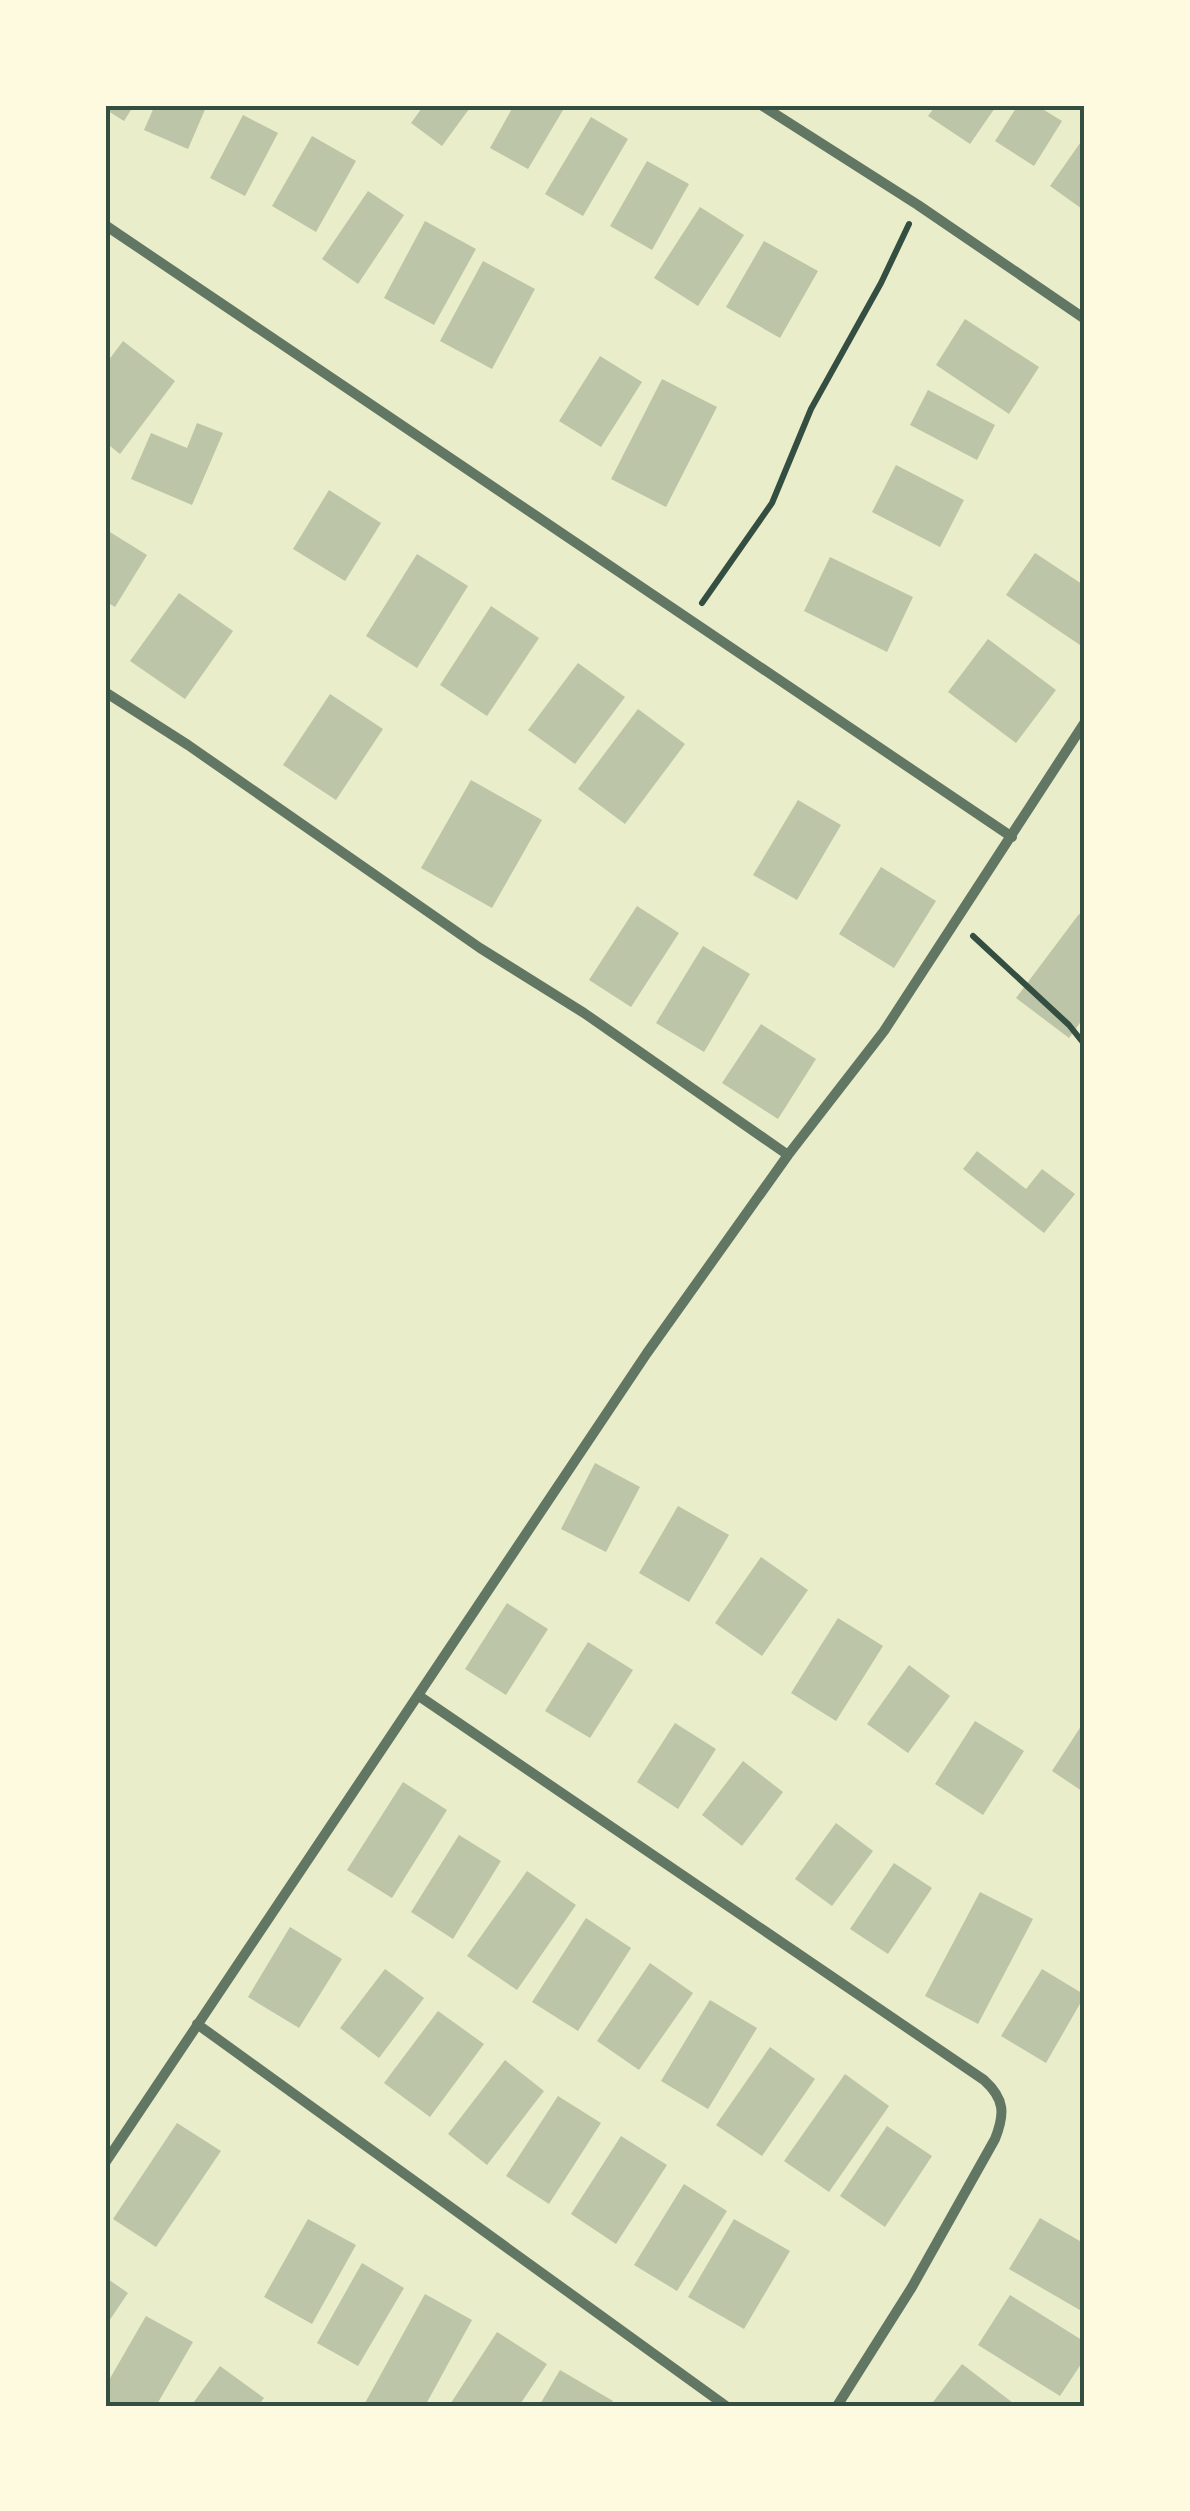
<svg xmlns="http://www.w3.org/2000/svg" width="1190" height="2511" font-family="Spectral,serif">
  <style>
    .building { fill: #bcc5a7 }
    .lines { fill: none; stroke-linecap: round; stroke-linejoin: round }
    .path { stroke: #344e41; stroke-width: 6 }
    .minor { stroke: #617663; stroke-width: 10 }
    .neatline { fill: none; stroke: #344e41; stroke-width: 4 }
  </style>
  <rect width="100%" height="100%" fill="#e9edc9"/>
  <path class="building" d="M105 105H134L124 121 105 109Z
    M155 105H207L188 149 144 130Z
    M424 105H472L442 146 411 123Z
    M514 105H566L528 169 490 148Z
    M936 105H997L970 144 928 116Z
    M1018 105H1036L1062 121 1034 166 995 141Z
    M243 115 278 133 245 196 210 178Z
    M591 117 628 139 583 216 545 194Z
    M312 136 356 161 316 232 272 206Z
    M1085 136V211L1050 186Z
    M647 161 689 184 652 250 610 226Z
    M368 191 404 215 358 284 322 259Z
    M700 207 744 235 698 306 654 278Z
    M425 221 476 249 434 325 384 298Z
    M764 241 818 271 780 338 726 307Z
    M483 261 535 289 492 369 440 341Z
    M965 319 1039 367 1009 414 936 365Z
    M123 341 175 381 120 454 105 442V365Z
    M600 356 642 382 601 447 559 421Z
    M662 379 717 407 666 507 611 479Z
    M928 390 995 425 977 460 910 425Z
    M197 423 223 433 192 505 131 479 151 433 187 448Z
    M896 465 964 500 940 547 872 512Z
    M329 490 381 523 345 581 293 549Z
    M105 529 147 555 115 607 105 601Z
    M1035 553 1085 586 1083 647 1006 595Z
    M417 554 468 586 417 668 366 636Z
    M830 557 913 597 887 652 804 611Z
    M179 593 233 631 185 699 130 661Z
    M491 606 539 638 487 716 440 685Z
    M988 639 1056 690 1016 743 948 692Z
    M578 663 625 697 575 764 528 730Z
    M330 694 383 729 336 800 283 765Z
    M638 709 685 744 625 824 578 789Z
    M471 780 542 820 492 908 421 868Z
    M798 800 841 825 797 900 753 875Z
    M881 867 936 901 894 968 839 934Z
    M637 906 679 933 631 1007 589 980Z
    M1079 914 1085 918V1016L1069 1038 1016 998Z
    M703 946 750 974 704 1052 656 1023Z
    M761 1024 816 1059 778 1119 722 1083Z
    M977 1151 1026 1189 1042 1169 1075 1194 1044 1233 963 1169Z
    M595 1463 640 1487 606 1552 561 1529Z
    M678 1506 729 1535 689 1602 639 1573Z
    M761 1557 808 1590 762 1656 715 1623Z
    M507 1603 548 1629 506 1695 465 1669Z
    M838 1618 883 1646 836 1721 791 1693Z
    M588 1642 633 1670 590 1738 545 1711Z
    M909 1665 950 1696 908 1753 867 1724Z
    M1085 1720V1793L1052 1771Z
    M975 1721 1024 1751 983 1815 935 1784Z
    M675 1723 716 1749 678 1809 637 1782Z
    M743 1761 783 1792 742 1846 702 1815Z
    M403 1782 447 1810 392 1898 347 1870Z
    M836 1823 873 1851 832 1906 795 1879Z
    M459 1835 501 1861 453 1939 411 1912Z
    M894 1863 932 1888 888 1954 850 1929Z
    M527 1871 576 1905 517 1990 467 1956Z
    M980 1892 1033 1919 978 2024 925 1996Z
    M586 1918 631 1948 578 2031 532 2002Z
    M290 1927 342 1959 299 2028 248 1997Z
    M650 1963 693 1993 639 2070 597 2041Z
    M385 1969 424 1998 379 2058 340 2028Z
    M1042 1969 1085 1995 1046 2063 1001 2036Z
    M710 2000 757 2028 708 2109 661 2081Z
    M438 2011 484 2044 430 2117 384 2083Z
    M770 2047 815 2079 762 2156 716 2125Z
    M505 2060 544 2091 487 2165 448 2134Z
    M845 2074 889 2106 829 2192 784 2161Z
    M558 2096 601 2123 549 2204 506 2176Z
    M177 2123 221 2151 156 2247 113 2219Z
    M887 2126 932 2156 885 2227 840 2196Z
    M621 2136 667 2165 616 2244 571 2214Z
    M684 2184 727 2211 677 2291 634 2265Z
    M1040 2218 1085 2244V2313L1009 2269Z
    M308 2219 356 2245 312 2324 264 2297Z
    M734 2219 790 2251 744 2329 688 2297Z
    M362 2263 404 2288 358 2366 317 2343Z
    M105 2277 128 2293 105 2327Z
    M425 2294 472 2320 425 2406H371L365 2403Z
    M1010 2295 1085 2342V2358L1060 2396 978 2345Z
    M146 2316 193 2342 156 2406H105V2387Z
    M497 2332 547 2364 519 2406H449Z
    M962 2364 1017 2406H938L933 2402Z
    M220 2366 264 2398 258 2406H191Z
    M560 2370 613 2401 610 2406H539Z"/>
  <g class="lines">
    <path class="path" d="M702 603 772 503 811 409 881 283 909 224
      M973 936 1069 1025 1085 1045"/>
    <path class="minor" d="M761 105 918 205 1085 319
      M105 225 1012 837
      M105 692 188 745 480 948 584 1013 788 1155
      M419 1696 984 2080C1005 2099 1005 2114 995 2139L912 2287 837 2406
      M197 2024 726 2406
      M105 2163 647 1353 788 1155 884 1031 1085 722"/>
  </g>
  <rect width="1190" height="2511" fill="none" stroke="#fefae0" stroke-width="215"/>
  <rect x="108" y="108" width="974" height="2296" class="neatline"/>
</svg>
